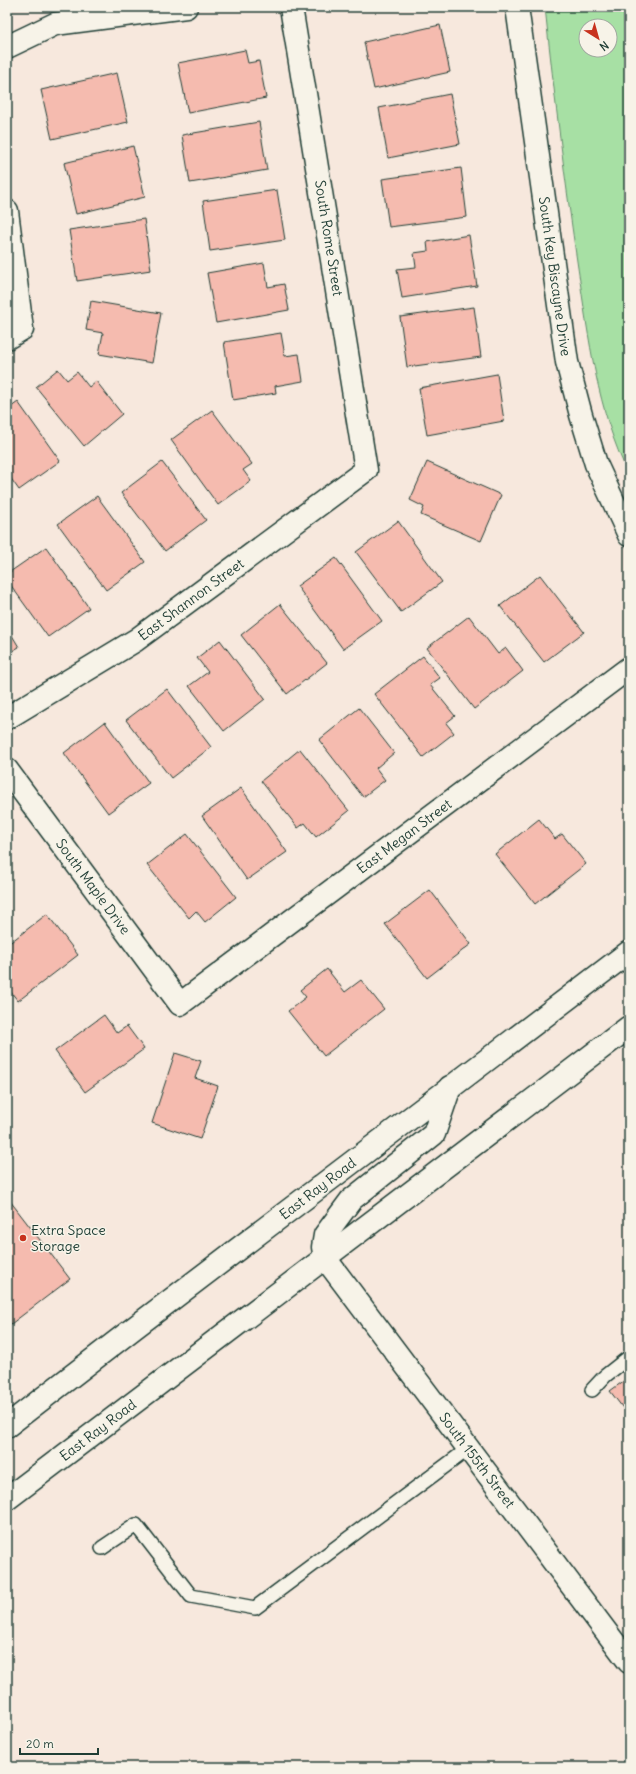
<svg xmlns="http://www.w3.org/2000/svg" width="636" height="1774" font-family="Delius,sans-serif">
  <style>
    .green { fill: #a7e0a4; stroke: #638e6c; fill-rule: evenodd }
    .building { fill: #f5bbaf; stroke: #1f3d34 }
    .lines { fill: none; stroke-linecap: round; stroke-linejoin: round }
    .service-casing { stroke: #1f3d34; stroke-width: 16 }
    .minor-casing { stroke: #1f3d34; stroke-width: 25 }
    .tertiary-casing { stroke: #1f3d34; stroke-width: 25 }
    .primary-casing { stroke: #1f3d34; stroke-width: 25 }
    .service { stroke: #f7f3e8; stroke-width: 13 }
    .minor { stroke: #f7f3e8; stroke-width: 22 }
    .tertiary { stroke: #f7f3e8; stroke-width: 22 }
    .primary { stroke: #f7f3e8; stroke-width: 22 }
    .poi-dot { fill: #c8321e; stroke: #f7f3e8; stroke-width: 1.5 }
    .labels { text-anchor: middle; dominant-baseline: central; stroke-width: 3; stroke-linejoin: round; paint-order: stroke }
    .street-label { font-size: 14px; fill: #1f3d34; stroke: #f7f3e8 }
    .poi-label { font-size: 14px; fill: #1f3d34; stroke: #f7f3e8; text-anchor: start }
  </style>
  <rect width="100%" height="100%" fill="#f7e8dd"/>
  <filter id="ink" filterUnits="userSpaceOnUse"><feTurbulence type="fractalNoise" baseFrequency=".025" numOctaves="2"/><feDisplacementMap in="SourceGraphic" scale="8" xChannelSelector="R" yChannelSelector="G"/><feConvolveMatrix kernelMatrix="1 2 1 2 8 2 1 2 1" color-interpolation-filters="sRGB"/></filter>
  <g filter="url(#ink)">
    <path class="green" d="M545 7H629V475C597 410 589 339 578 268 565 181 554 94 545 7ZM586 26H610V50H586Z"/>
    <path class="building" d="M440 25 450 72 374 89 364 42Z
      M245 50 248 63 259 61 266 98 188 113 178 63Z
      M117 73 128 122 52 139 41 90Z
      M450 94 460 144 388 158 379 108Z
      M259 122 267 170 190 183 182 135Z
      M133 146 145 197 76 214 64 163Z
      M461 168 467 217 389 227 382 179Z
      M277 190 285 240 210 251 203 201Z
      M144 219 151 270 77 281 69 230Z
      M469 235 477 286 402 298 397 269 416 267 414 253 428 251 427 242Z
      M264 263 268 287 284 284 289 310 216 323 207 273Z
      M91 301 161 313 152 363 99 354 103 333 86 330Z
      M474 307 481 357 407 367 400 317Z
      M281 333 285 356 299 354 303 381 275 386 276 393 233 400 224 342Z
      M58 369 67 380 77 372 89 387 96 381 122 414 84 446 36 387Z
      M497 374 504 421 427 435 419 388Z
      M18 402 60 461 19 490 7 473V410Z
      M212 410 252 464 243 470 251 481 218 505 171 440Z
      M162 462 206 520 165 551 121 493Z
      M427 462 501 495 481 541 421 515 424 507 410 500Z
      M97 496 145 562 106 590 58 524Z
      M398 521 442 582 401 612 356 552Z
      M46 547 89 608 48 637 7 580V574Z
      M336 558 382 621 343 649 297 586Z
      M540 575 584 632 544 662 500 606Z
      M280 604 327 663 287 694 241 635Z
      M469 616 498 654 506 648 523 671 474 709 427 648Z
      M7 627 19 647 7 654Z
      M220 640 265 699 224 731 189 686 208 672 197 658Z
      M423 656 440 678 430 685 455 716 446 723 454 733 423 757 374 694Z
      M167 689 211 747 171 778 126 720Z
      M359 708 394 753 376 768 385 780 363 797 319 740Z
      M105 722 149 783 108 813 64 753Z
      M300 749 349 811 316 837 305 823 298 828 261 781Z
      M241 788 287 852 247 880 202 816Z
      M539 819 555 839 562 834 586 864 535 904 495 854Z
      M187 834 236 897 205 922 196 911 189 918 147 865Z
      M430 890 471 944 427 978 385 924Z
      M47 914 78 955 18 1001 7 987V945Z
      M327 969 345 992 361 980 384 1009 324 1056 288 1011 306 997 300 990Z
      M104 1015 117 1033 127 1026 144 1049 85 1092 55 1051Z
      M175 1053 201 1061 195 1078 218 1086 200 1139 152 1123Z
      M7 1197 70 1279 7 1327Z
      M629 1377V1416L610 1391Z"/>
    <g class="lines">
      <g class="service-casing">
        <path id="service" d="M592 1390 605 1376 629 1357
          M102 1548 136 1525 191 1596 255 1608 468 1449"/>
      </g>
      <g class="minor-casing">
        <g id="minor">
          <path d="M7 47 55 24 186 7"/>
          <path d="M7 211 22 329 7 338"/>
          <path id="s1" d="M7 718 136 640 366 470 291 7"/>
          <path id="s2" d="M7 770 180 1004 629 668"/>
          <path id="s3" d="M325 1258 629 1662"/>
        </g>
      </g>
      <g class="tertiary-casing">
        <g id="tertiary">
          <path id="s4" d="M517 7 567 362 581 415 596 464 629 535"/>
        </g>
      </g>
      <g class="primary-casing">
        <g id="primary">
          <path d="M325 1258 323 1247 325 1235 351 1200 434 1134 450 1087"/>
          <path id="s5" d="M7 1426 134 1328 629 952"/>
          <path id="s6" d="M7 1499 629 1027"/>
        </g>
      </g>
      <use href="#service" class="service"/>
      <use href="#minor" class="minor"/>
      <use href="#tertiary" class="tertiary"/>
      <use href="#primary" class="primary"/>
    </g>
  </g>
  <circle class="poi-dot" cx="23" cy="1238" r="4"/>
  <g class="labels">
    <g class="street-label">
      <text transform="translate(329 238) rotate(81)">South Rome Street</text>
      <text stroke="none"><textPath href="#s4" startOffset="272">South Key Biscayne Drive</textPath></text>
      <text stroke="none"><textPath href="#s1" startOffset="219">East Shannon Street</textPath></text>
      <text stroke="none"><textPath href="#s2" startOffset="571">East Megan Street</textPath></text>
      <text stroke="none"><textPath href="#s2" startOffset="145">South Maple Drive</textPath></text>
      <text stroke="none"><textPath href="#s5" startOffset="391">East Ray Road</textPath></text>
      <text stroke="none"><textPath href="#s6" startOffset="114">East Ray Road</textPath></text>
      <text stroke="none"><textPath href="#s3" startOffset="253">South 155th Street</textPath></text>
    </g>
    <g class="poi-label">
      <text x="31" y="1230">Extra Space<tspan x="31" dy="16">Storage</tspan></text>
    </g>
  </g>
  <rect width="636" height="1774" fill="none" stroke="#f7f3e8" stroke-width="24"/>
  <rect x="12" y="12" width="612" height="1750" fill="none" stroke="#1f3d34" stroke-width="1.5" filter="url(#ink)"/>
  <g transform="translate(598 38) rotate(143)"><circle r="19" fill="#f7f3e8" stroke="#a1aaa0"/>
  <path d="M0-3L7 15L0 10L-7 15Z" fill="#c8321e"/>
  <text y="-6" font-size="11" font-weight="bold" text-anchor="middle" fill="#1f3d34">N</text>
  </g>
  <path d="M20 1748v6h78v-6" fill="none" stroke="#1f3d34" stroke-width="2"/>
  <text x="26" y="1748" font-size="12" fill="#1f3d34" stroke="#f7f3e8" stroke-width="3" paint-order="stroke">20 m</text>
</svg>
